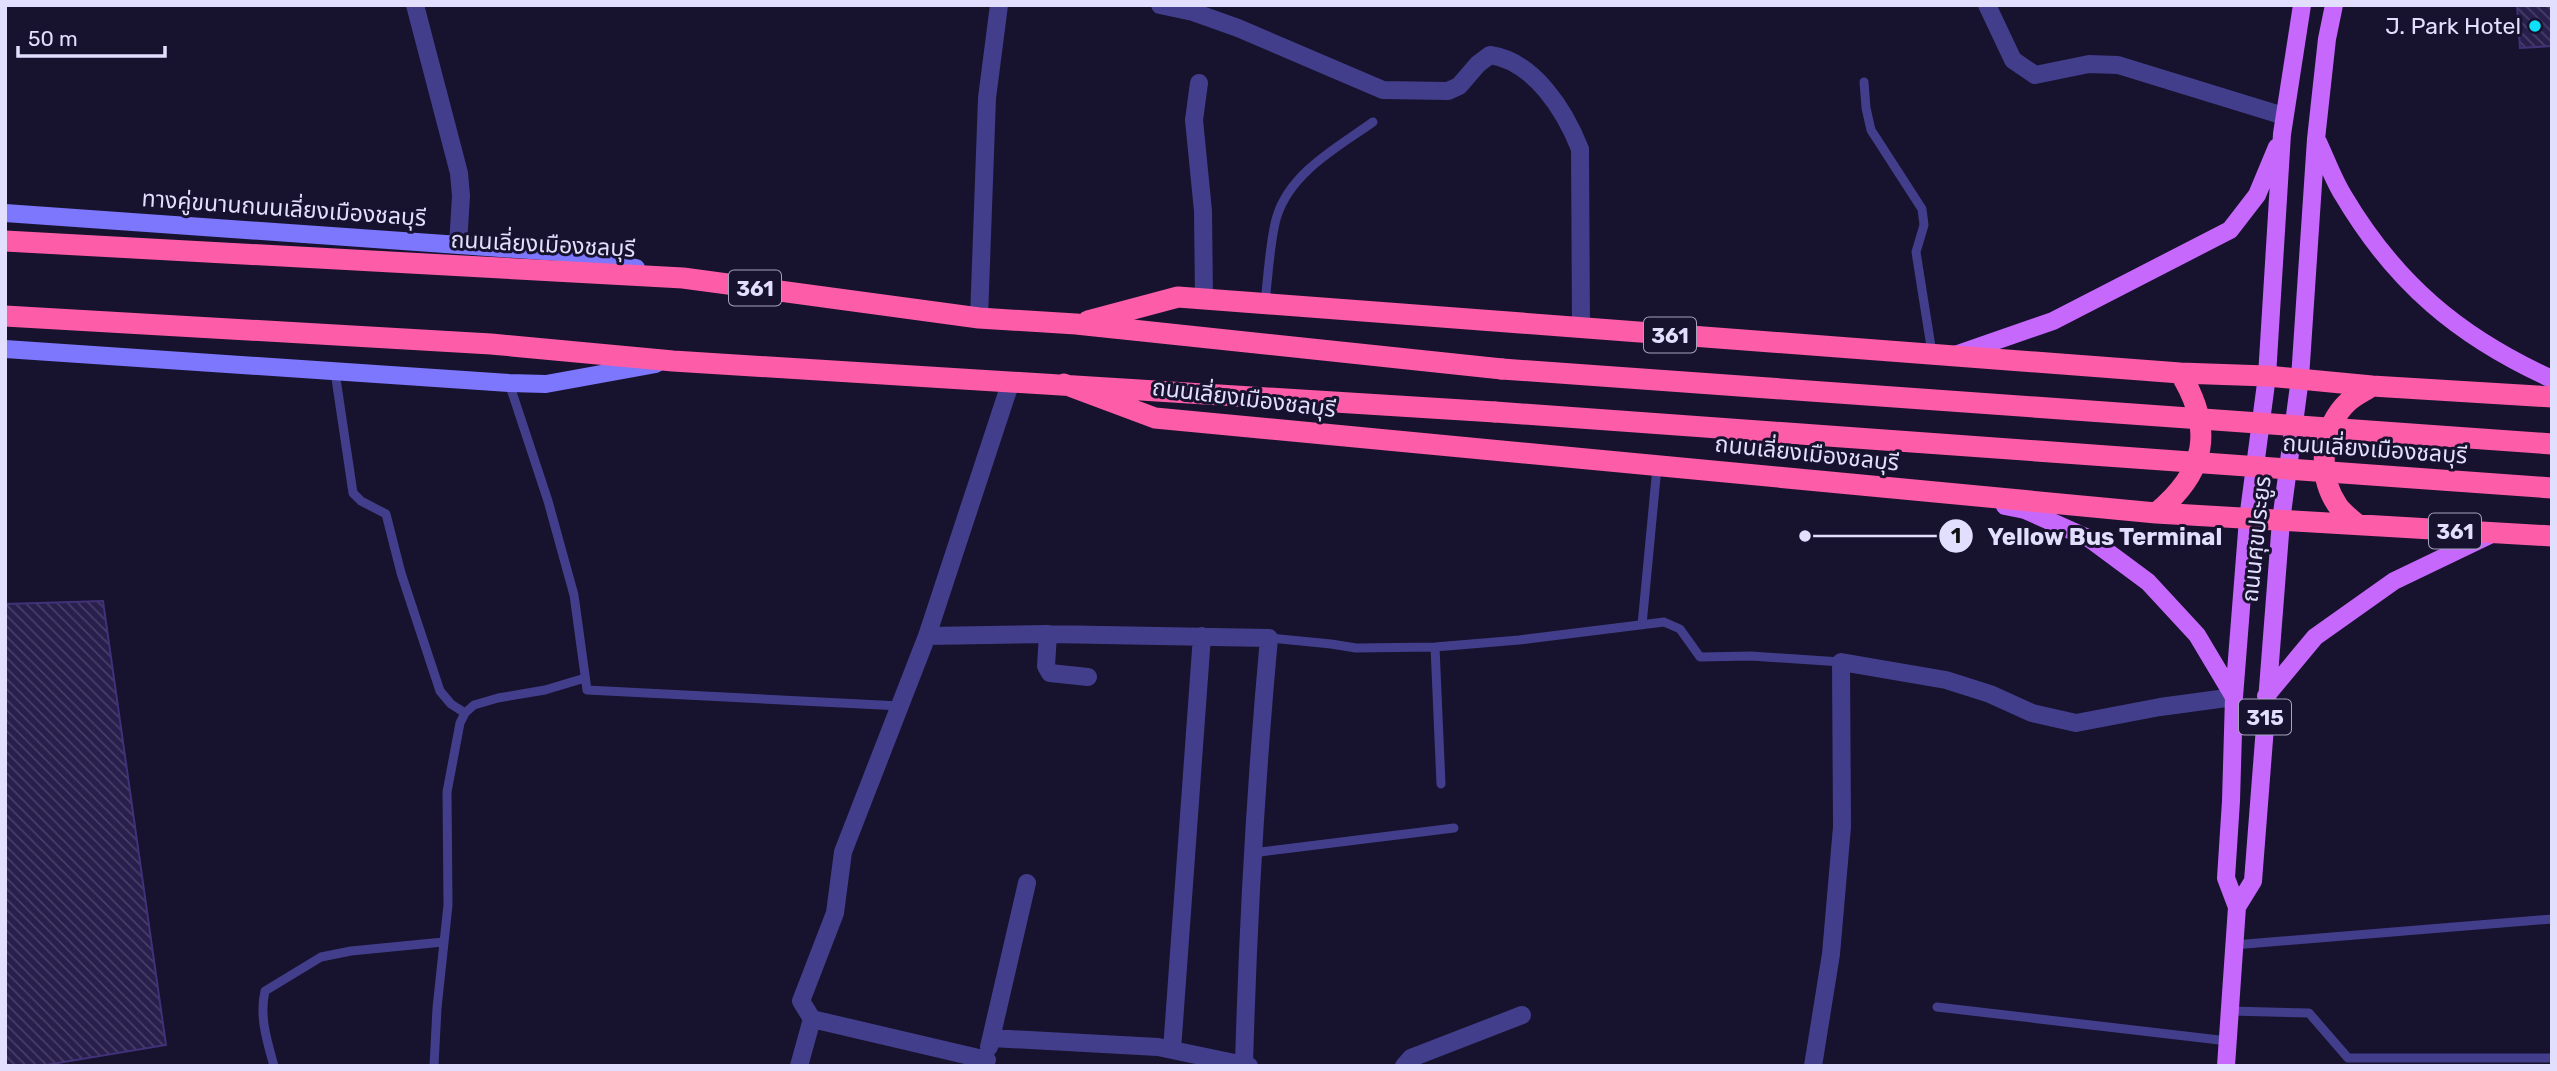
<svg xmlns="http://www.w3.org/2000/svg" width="2557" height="1071" font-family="Rubik,'Noto Sans Thai',sans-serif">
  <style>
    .building { fill: url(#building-back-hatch); stroke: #403179; stroke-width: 2 }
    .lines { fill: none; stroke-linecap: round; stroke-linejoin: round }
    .lane { stroke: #423e8b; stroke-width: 9 }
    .street { stroke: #423e8b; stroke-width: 18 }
    .secondary { stroke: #7c77fd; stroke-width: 18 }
    .primary { stroke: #c668fc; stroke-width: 18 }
    .highway { stroke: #fc5ca8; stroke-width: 21 }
    .highway-bridge { stroke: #fc5ca8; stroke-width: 21 }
    .poi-dot { fill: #0ee2fb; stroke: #17122d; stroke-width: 2.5 }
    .labels { text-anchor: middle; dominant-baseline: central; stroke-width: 6; stroke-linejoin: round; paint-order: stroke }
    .shield { fill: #17122d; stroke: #a5a2bf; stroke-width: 2 }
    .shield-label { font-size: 21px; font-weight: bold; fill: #e2dffe }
    .poi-label { font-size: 23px; fill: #e2dffe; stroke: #17122d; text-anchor: end }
    .street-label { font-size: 23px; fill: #e2dffe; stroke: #17122d }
    .leader { fill: none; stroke: #e2dffe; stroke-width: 2.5 }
    .callout-dot { fill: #e2dffe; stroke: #17122d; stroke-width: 2.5 }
    .mark-label { font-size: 21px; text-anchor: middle; font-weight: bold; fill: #111 }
    .callout-label { font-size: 24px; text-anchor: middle; font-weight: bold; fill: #e2dffe; stroke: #17122d; stroke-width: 6; stroke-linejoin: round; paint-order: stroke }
  </style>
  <defs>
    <pattern id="building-back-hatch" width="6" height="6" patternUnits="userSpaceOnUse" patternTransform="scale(1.75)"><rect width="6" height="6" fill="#281f4d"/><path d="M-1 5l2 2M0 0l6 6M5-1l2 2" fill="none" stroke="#473f68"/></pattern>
  </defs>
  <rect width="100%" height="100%" fill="#17122d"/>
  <path class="building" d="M2517 5H2552V46L2520 48Z
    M103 601 166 1045 40 1066H5V604Z"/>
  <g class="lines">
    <path class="lane" d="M1864 82 1866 108 1871 130 1922 209 1924 225 1916 252 1932 353
      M1265 302C1268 278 1270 238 1277 216 1291 172 1338 147 1373 122
      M335 372 353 493 361 501 386 514 401 573 440 691 451 704 465 713
      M509 383 548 501 574 595 587 690 900 706
      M1642 625 1657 467
      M1269 638 1331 644 1356 648 1435 647 1519 640 1664 622 1680 629 1700 657 1751 656 1841 662
      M1435 647 1441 784
      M1252 853 1454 828
      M2234 945 2552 919
      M1937 1007 2228 1041
      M2230 1011 2309 1013 2348 1058H2552
      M274 1066C267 1041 259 1016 265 991L321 957 351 951 443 942
      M434 1066 437 1008 448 905 447 792 460 723 465 713 474 705 498 698 545 690 585 678"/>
    <path class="street" d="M415 5 459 173 461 196 458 245
      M1160 5 1193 12 1238 28 1383 90 1448 91 1459 86 1478 64 1490 55C1534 61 1565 111 1580 149L1581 329
      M1987 5 2013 60 2035 75 2089 64 2118 65 2284 116
      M1199 83 1194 120 1203 211 1204 299
      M979 318 987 98 999 5
      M1048 634 1046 666 1050 673 1088 677
      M927 636 1048 634 1269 638C1256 780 1248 922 1244 1064
      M991 1038 1158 1047 1249 1066
      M989 1047 1027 883
      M1172 1050 1202 636
      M987 1060 812 1019 801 1001 835 913 843 852 927 636 1011 381
      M799 1066 812 1019
      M1404 1066 1411 1058 1522 1015
      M1813 1066 1831 954 1842 827 1841 662 1946 680 1990 694 2032 713 2076 723 2160 707 2234 697"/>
    <path class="secondary" d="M5 213 558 252 636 268
      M5 349 509 383 546 384 656 364"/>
    <path class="primary" d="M2318 142C2326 159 2333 179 2343 195 2395 283 2459 337 2552 379
      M1955 355 2053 321 2230 230 2257 195 2277 147
      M2005 506 2025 510 2090 539 2148 582 2197 635 2234 697
      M2266 696 2315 637 2394 581 2494 533
      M2237 907 2253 881 2281 521 2300 378 2316 139 2327 39 2334 5
      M2226 1066 2237 907 2226 878 2231 801 2234 697 2248 519 2267 376 2282 134 2302 5"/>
    <path class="highway" d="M5 241 683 278 979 318 1076 324 1502 369
      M5 316 491 344 673 361 1495 412
      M1088 321 1178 297 2180 373 2267 376 2372 386 2552 397
      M1064 384 1155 418 2156 513 2552 536
      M2156 513C2207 471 2214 429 2180 373
      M2358 525C2351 519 2343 513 2338 506 2316 475 2321 426 2349 401 2356 395 2365 391 2372 386"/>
    <path class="highway-bridge" d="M1502 369 2552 444
      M1495 412 2552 488"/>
  </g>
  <circle class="poi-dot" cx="2535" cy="26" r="7"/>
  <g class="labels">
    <g class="shield">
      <rect x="729" y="270.5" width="52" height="35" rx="5"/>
      <rect x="1644" y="317.5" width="52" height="35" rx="5"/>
      <rect x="2429" y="513.5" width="52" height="35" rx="5"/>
      <rect x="2239" y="699.5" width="52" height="35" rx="5"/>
    </g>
    <g class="shield-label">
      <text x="755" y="288">361</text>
      <text x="1670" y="335">361</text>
      <text x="2455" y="531">361</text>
      <text x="2265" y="717">315</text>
    </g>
    <g class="poi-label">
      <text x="2521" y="26">J. Park Hotel</text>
    </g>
    <g class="street-label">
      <text transform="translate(284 208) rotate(4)">ทางคู่ขนานถนนเลี่ยงเมืองชลบุรี</text>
      <text transform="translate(543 244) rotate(3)">ถนนเลี่ยงเมืองชลบุรี</text>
      <text transform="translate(1244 398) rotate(7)">ถนนเลี่ยงเมืองชลบุรี</text>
      <text transform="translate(2375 449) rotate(4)">ถนนเลี่ยงเมืองชลบุรี</text>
      <text transform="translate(1807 453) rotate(6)">ถนนเลี่ยงเมืองชลบุรี</text>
      <text transform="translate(2256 539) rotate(-84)">ถนนศุขประยูร</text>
    </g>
  </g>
  <path class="leader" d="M1805 536L1956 536"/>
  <g class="callout-dot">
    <circle cx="1805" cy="536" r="7"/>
    <circle cx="1956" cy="536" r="18"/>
  </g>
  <g class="mark-label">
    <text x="1956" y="543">1</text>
  </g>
  <g class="callout-label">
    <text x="2105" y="545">Yellow Bus Terminal</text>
  </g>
  <rect width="2557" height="1071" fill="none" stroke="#e2dffe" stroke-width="14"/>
  <path d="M18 46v10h147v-10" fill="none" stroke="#e2dffe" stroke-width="3.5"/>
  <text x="28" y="46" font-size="21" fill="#e2dffe" stroke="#17122d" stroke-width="5" paint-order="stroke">50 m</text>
</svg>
